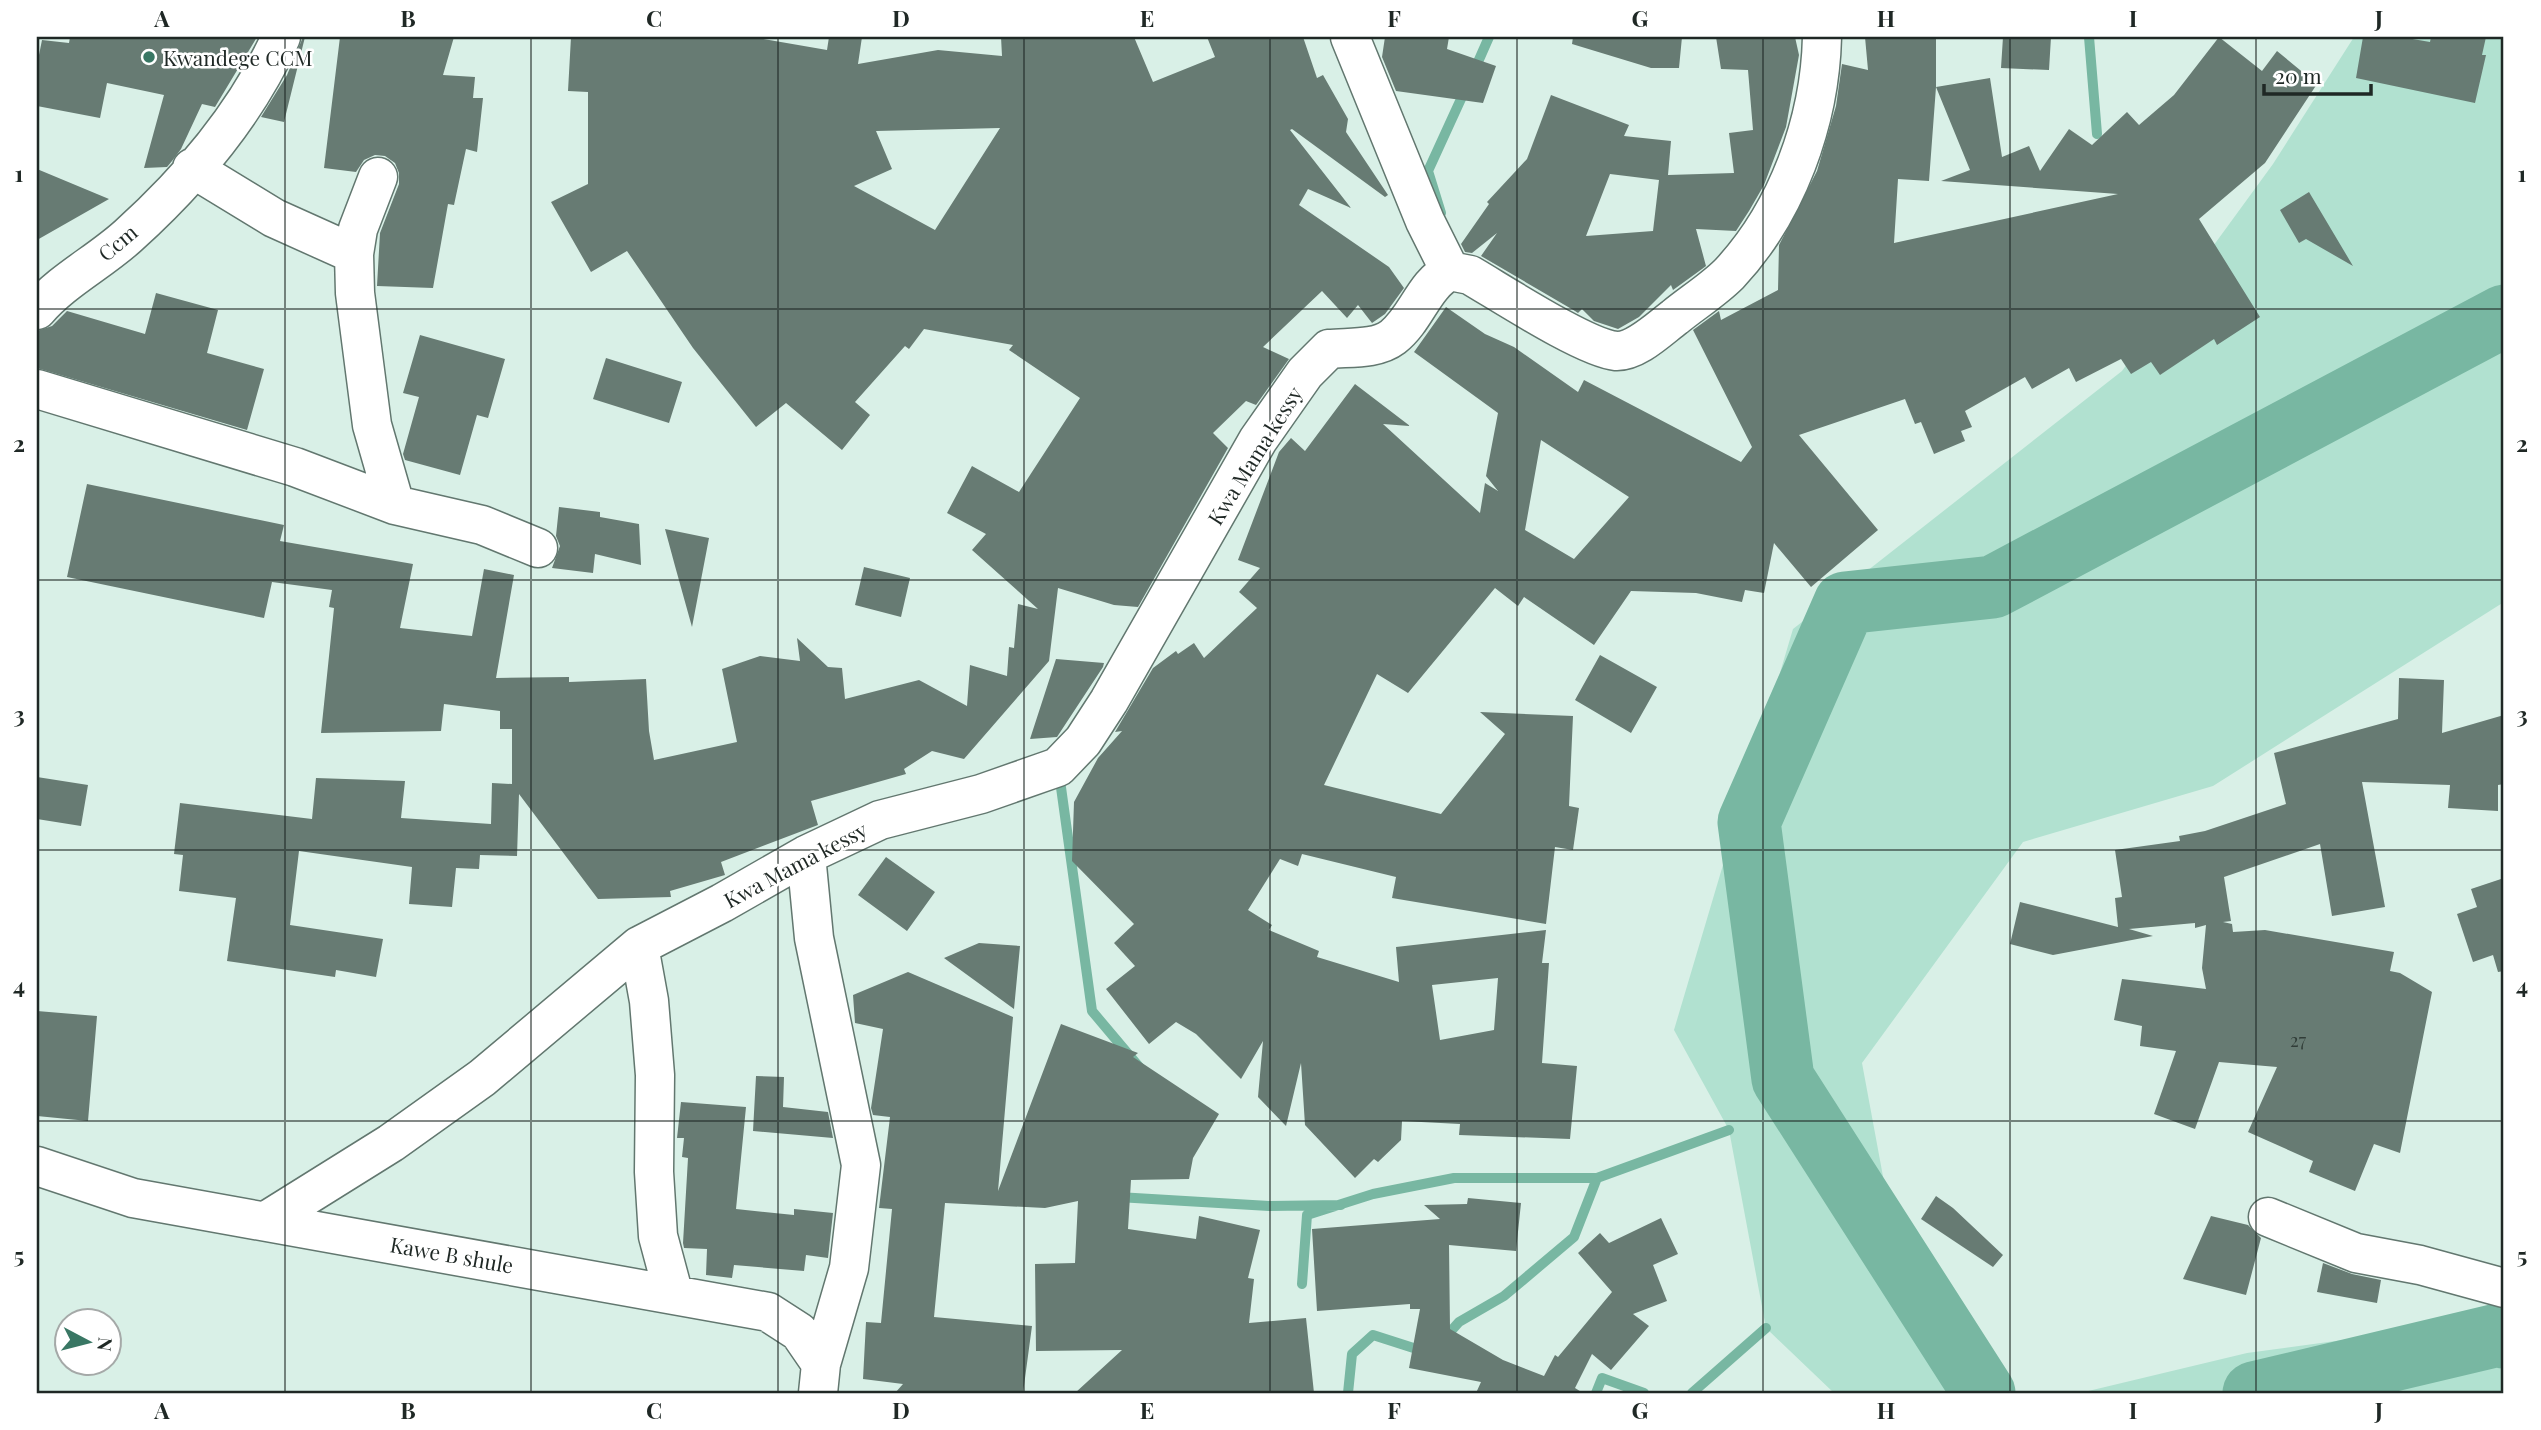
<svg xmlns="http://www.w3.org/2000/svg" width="2541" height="1430" font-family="'Playfair Display',serif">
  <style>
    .green { fill: #b1e1d0 }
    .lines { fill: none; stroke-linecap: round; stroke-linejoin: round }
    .stream { stroke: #78b7a2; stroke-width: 10 }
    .river { stroke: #78b7a2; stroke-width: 63 }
    .building { fill: #677b73; fill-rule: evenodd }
    .street-casing { stroke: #62776f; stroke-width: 41 }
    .street { stroke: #fff; stroke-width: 38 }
    .grid { fill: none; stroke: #1f2825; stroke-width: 2; stroke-opacity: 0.55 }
    .poi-dot { fill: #397764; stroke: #fff; stroke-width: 2.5 }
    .labels { text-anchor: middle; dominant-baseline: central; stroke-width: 5; stroke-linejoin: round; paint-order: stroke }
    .number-label { font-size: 18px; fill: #313d38 }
    .poi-label { font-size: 21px; fill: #1f2825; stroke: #fff; text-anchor: start }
    .street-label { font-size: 21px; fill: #1f2825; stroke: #fff }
    .neatline { fill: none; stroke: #1f2825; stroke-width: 2.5 }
    .grid-label { font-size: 23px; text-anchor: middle; font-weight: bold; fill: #1f2825 }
  </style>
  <rect width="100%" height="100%" fill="#d9f0e7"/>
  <path class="green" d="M2354 37H2504V602L2213 786 2023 842 1862 1063 1897 1252 2015 1393H1834L1766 1328 1729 1130 1674 1030 1793 629 2122 371 2273 164Z
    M2438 1327 2504 1333V1393H2080L2247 1353Z"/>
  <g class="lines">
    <path class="stream" d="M2089 37 2097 134
      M1474 71 1489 37
      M1441 213 1428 171 1466 88
      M1059 773 1092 1011 1140 1068
      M1118 1197 1269 1206 1341 1205
      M1302 1284 1307 1215 1373 1194 1454 1178H1597
      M1443 1340 1459 1322 1504 1296 1574 1237 1597 1178 1729 1130
      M1348 1393 1352 1354 1373 1335 1426 1352
      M1596 1393 1602 1378 1644 1393
      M1692 1393 1766 1328"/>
    <path class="river" d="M1984 1393 1783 1079 1749 822 1845 603 1993 587 2504 316
      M2254 1393 2498 1335 2504 1337"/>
  </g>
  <path class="building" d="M70 37H257L215 107 202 104 181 149 172 161 167 167 144 168 164 95 107 83 100 118 37 106V54L39 55 42 40 69 43Z
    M303 37H305L284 122 261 117 287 75Z
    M340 37H454L443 75 475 77 473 98H483L477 152 466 149 454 205 448 204 433 288 377 286 380 233 399 184V173L395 163 385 156 375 155 364 160 356 172 324 168Z
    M571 37H752L827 50 829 37H862L858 64 938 50 1002 56 1001 37H1134L1153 82 1215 57 1207 37H1303L1317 78 1323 75 1348 119 1346 132 1388 195 1385 197 1292 129 1290 130 1351 208 1308 189 1299 205 1389 267 1404 288 1385 314 1372 323 1358 305 1347 318 1322 291 1263 347 1289 359 1256 405 1246 401 1213 433 1228 448 1138 607 1114 605 1058 588 1049 661 964 759 932 751 904 769 906 774 811 801 818 825 721 862 725 875 670 891 671 897 598 899 519 794 517 856 480 855 479 869 456 868 452 907 409 904 412 867 299 851 290 925 383 939 376 977 336 970 335 977 227 961 236 898 179 891 183 855 174 854 180 803 312 819 316 778 405 781 401 818 491 824 492 783 512 784V729H500V711L444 704 441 731 321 733 334 608 329 607 332 590 272 582 264 618 67 577 87 484 284 525 280 541 413 564 400 628 472 636 484 569 514 575 496 678 569 677V682L646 679 649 731 654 760 737 742 722 669 760 656 800 661 797 638 828 667 842 668 845 699 919 680 967 706 970 665 1007 676 1009 647 1014 648 1018 604 1038 609 972 550 986 534 947 513 972 466 1019 492 1080 398 1009 350 1013 345 924 329 909 349 905 346 855 402 870 415 842 450 786 403 756 427 693 348 627 251 591 272 551 202 588 184V92L568 91ZM1000 128 935 230 854 186 892 169 876 131Z
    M1385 37H1449L1447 49 1496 66 1483 103 1396 91 1382 57Z
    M1573 37H1682L1679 68H1651L1572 44Z
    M1716 37H1795L1799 55 1786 127 1764 185 1749 211 1736 231 1696 229 1706 266 1702 269 1673 290 1671 285 1639 317 1618 329 1594 321 1582 309 1578 313 1575 311 1481 256 1497 233 1472 253 1465 252 1461 244 1489 204 1487 202 1527 159 1551 95 1629 125 1624 136 1671 141 1668 175 1734 173 1729 133 1753 130 1748 70 1721 69ZM1610 174 1659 180 1653 231 1586 236Z
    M1865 37H1936V87L1990 78 2002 157 2029 146 2040 171 2069 129 2092 145 2127 112 2139 125 2174 95 2219 37 2262 71 2277 51 2317 84 2265 163 2199 219 2260 317 2217 345 2214 339 2160 375 2151 362 2131 374 2121 359 2076 382 2069 368 2032 389 2025 377 1965 411 1972 427 1961 431 1965 441 1934 454 1921 422 1915 424 1905 399 1799 435 1878 530 1811 587 1774 543 1764 593 1745 590 1742 602 1696 593 1631 591 1594 645 1524 597 1518 606 1495 588 1408 693 1377 674 1324 785 1441 814 1505 734 1480 712 1573 716 1569 806 1579 808 1573 850 1555 847 1546 924 1392 898 1396 877 1302 854 1298 866 1280 859 1248 910 1272 925 1269 930 1319 951 1317 957 1399 982 1396 947 1546 930 1542 963H1549L1542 1063 1577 1066 1570 1139 1459 1135 1460 1124 1402 1121 1401 1140 1378 1162 1374 1159 1355 1178 1305 1125 1301 1063 1286 1126 1258 1097 1263 1041 1241 1079 1196 1034 1176 1022 1149 1044 1106 989 1135 966 1114 943 1134 924 1072 861 1074 802 1098 758 1122 731 1115 732 1153 668 1176 651 1178 654 1194 643 1204 658 1257 608 1239 592 1260 568 1238 560 1279 452 1291 438 1305 451 1355 384 1410 426 1383 424 1480 513 1485 483 1498 491 1486 476 1498 413 1414 352 1446 307 1485 334 1514 347 1578 392 1584 380 1741 462 1752 447 1693 330 1719 311 1721 320 1778 290 1779 245 1817 171 1836 106 1842 64 1868 70ZM1936 87 1970 170 1941 181 2118 194 1894 243 1898 179 1929 181ZM1541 440 1629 497 1574 559 1525 530ZM1498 978 1494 1030 1440 1040 1432 985Z
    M2003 37H2051L2049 70 2001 68Z
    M2363 37H2401L2430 42 2431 37H2486L2482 55H2486L2475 103 2356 78Z
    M37 169 109 199 37 240Z
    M2309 192 2353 266 2306 239 2299 243 2280 210Z
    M156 293 218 310 207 353 264 369 247 430 37 368V331L52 326 67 311 145 334Z
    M420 335 505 359 488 418 477 415 460 475 405 460 403 454 419 397 403 393Z
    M606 358 682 382 669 423 593 399Z
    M559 507 600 512V517L639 524 641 565 595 554 593 573 552 568 560 546 556 536Z
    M665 529 709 538 692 627 675 566Z
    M864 567 910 578 901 617 855 605Z
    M1600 655 1657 687 1631 733 1575 700Z
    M1056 659 1104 663 1103 667 1057 737 1030 739Z
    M2399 678 2444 680 2442 733 2504 715V784L2498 785V811L2448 808 2450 785 2362 782 2385 907 2332 916 2320 844 2224 877 2231 921 2223 922 2232 924 2233 932 2265 930 2394 952 2390 971 2400 973 2432 992 2400 1153 2374 1144 2355 1191 2309 1172 2313 1161 2248 1132 2277 1067 2219 1062 2195 1129 2154 1114 2176 1051 2140 1046 2142 1026 2114 1020 2122 979 2206 989 2202 968 2206 925 2195 928V923L2129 929 2153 936 2053 955 2010 944 2020 902 2118 927 2115 898 2122 897 2115 850 2180 841 2179 836 2205 831 2286 804 2274 753 2398 719Z
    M37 777 88 785 81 826 37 819Z
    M886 857 935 892 907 931 858 895Z
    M2504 878V971L2498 972 2493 955 2473 962 2457 914 2477 907 2471 889Z
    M979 943 1020 946 1014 1009 944 958Z
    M908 972 1013 1017 998 1191 1061 1024 1138 1053 1133 1057 1219 1114 1193 1158 1189 1179 1131 1180 1128 1229 1196 1239 1199 1216 1260 1230 1248 1278 1254 1279 1249 1323 1306 1318 1314 1393H1075L1122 1350 1036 1351 1035 1264 1075 1263 1078 1201 1045 1208 945 1203 934 1317 1032 1326 1023 1393H895L903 1384 863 1379 866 1322 881 1323 892 1209 879 1208 890 1117 873 1115 871 1108 883 1029 855 1023 853 995Z
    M37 1011 97 1016 88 1121 37 1116Z
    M756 1076 784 1077 783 1107 828 1112 833 1138 753 1131Z
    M681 1102 746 1107 736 1209 794 1215V1209L833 1213 828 1258 806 1255 804 1271 734 1265 732 1278 706 1275 707 1249 684 1248 683 1243 688 1158 682 1157 684 1138H677Z
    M1936 1196 1953 1208 2003 1255 1993 1267 1921 1219Z
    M1468 1198 1521 1203 1516 1251 1449 1245 1450 1329 1503 1360 1544 1376 1555 1355 1558 1357 1612 1292 1578 1253 1600 1233 1609 1243 1661 1218 1678 1254 1653 1265 1667 1301 1633 1314 1649 1326 1611 1370 1592 1354 1575 1388 1583 1393H1476L1481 1382 1409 1368 1420 1309H1410V1304L1317 1311 1312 1229 1440 1219 1424 1205 1467 1204Z
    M2211 1216 2248 1225 2261 1238 2246 1295 2183 1279Z
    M2323 1263 2352 1274 2381 1280 2377 1303 2317 1292Z"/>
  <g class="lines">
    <g class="street-casing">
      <path id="street" d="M1350 37 1425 221 1450 271
        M192 168 274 218 354 254
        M378 177 358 229 354 254 355 293 372 425 395 505
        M37 310C63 280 98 263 128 236 190 180 247 113 281 37
        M37 389 295 467 395 505 482 525 538 548
        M806 855 814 938 861 1165 849 1268 821 1364
        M639 946 649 1001 655 1075 654 1172 658 1236 673 1292
        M37 1166 133 1198 768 1312 799 1332 821 1364 818 1393
        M2268 1217 2356 1253 2420 1265 2504 1288
        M266 1221 391 1143 482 1078 639 946 722 903 806 855 880 820 981 794 1058 767 1083 741 1109 701 1258 440 1305 373 1329 349C1349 347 1376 350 1393 337 1417 318 1423 285 1450 271L1470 275C1501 293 1585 348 1616 351 1636 352 1660 328 1675 317 1692 303 1713 290 1729 274 1787 212 1820 122 1822 37"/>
    </g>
    <use href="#street" class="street"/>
  </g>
  <path class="grid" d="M285 37V1393M531 37V1393M778 37V1393M1024 37V1393M1270 37V1393M1517 37V1393M1763 37V1393M2010 37V1393M2256 37V1393M37 309H2504M37 580H2504M37 850H2504M37 1121H2504"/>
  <circle class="poi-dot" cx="149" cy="57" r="7"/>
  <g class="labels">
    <g class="number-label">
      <text x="2298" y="1040">27</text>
    </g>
    <g class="poi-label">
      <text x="163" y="57">Kwandege CCM</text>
    </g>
    <g class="street-label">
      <text transform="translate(117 242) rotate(-40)">Ccm</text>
      <text transform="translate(1254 455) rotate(-58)">Kwa Mama kessy</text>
      <text transform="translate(795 864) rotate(-28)">Kwa Mama kessy</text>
      <text transform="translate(452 1254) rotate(10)">Kawe B shule</text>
    </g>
  </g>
  <rect width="2541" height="1430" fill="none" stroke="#ffffff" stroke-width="77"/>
  <g transform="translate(88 1342) rotate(97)"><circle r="33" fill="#ffffff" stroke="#a5a9a8" stroke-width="2"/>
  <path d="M0-5L12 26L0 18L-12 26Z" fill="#397764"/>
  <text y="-10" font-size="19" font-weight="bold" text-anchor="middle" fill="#1f2825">N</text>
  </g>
  <path d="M2264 84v10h107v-10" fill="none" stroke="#1f2825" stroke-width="3.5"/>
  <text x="2275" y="84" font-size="21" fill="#1f2825" stroke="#ffffff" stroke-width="5" paint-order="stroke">20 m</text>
  <rect x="38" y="38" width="2464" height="1354" class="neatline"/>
  <g class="grid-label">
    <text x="162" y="27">A</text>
    <text x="408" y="27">B</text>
    <text x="654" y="27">C</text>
    <text x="901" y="27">D</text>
    <text x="1147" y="27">E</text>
    <text x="1394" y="27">F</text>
    <text x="1640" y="27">G</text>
    <text x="1886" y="27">H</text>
    <text x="2133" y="27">I</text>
    <text x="2379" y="27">J</text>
    <text x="19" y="182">1</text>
    <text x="2522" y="182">1</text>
    <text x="19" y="452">2</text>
    <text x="2522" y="452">2</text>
    <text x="19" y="723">3</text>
    <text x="2522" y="723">3</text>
    <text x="19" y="994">4</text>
    <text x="2522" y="994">4</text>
    <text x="19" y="1264">5</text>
    <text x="2522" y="1264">5</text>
    <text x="162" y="1419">A</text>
    <text x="408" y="1419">B</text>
    <text x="654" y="1419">C</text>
    <text x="901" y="1419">D</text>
    <text x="1147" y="1419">E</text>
    <text x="1394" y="1419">F</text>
    <text x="1640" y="1419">G</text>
    <text x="1886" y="1419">H</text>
    <text x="2133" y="1419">I</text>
    <text x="2379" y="1419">J</text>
  </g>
</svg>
